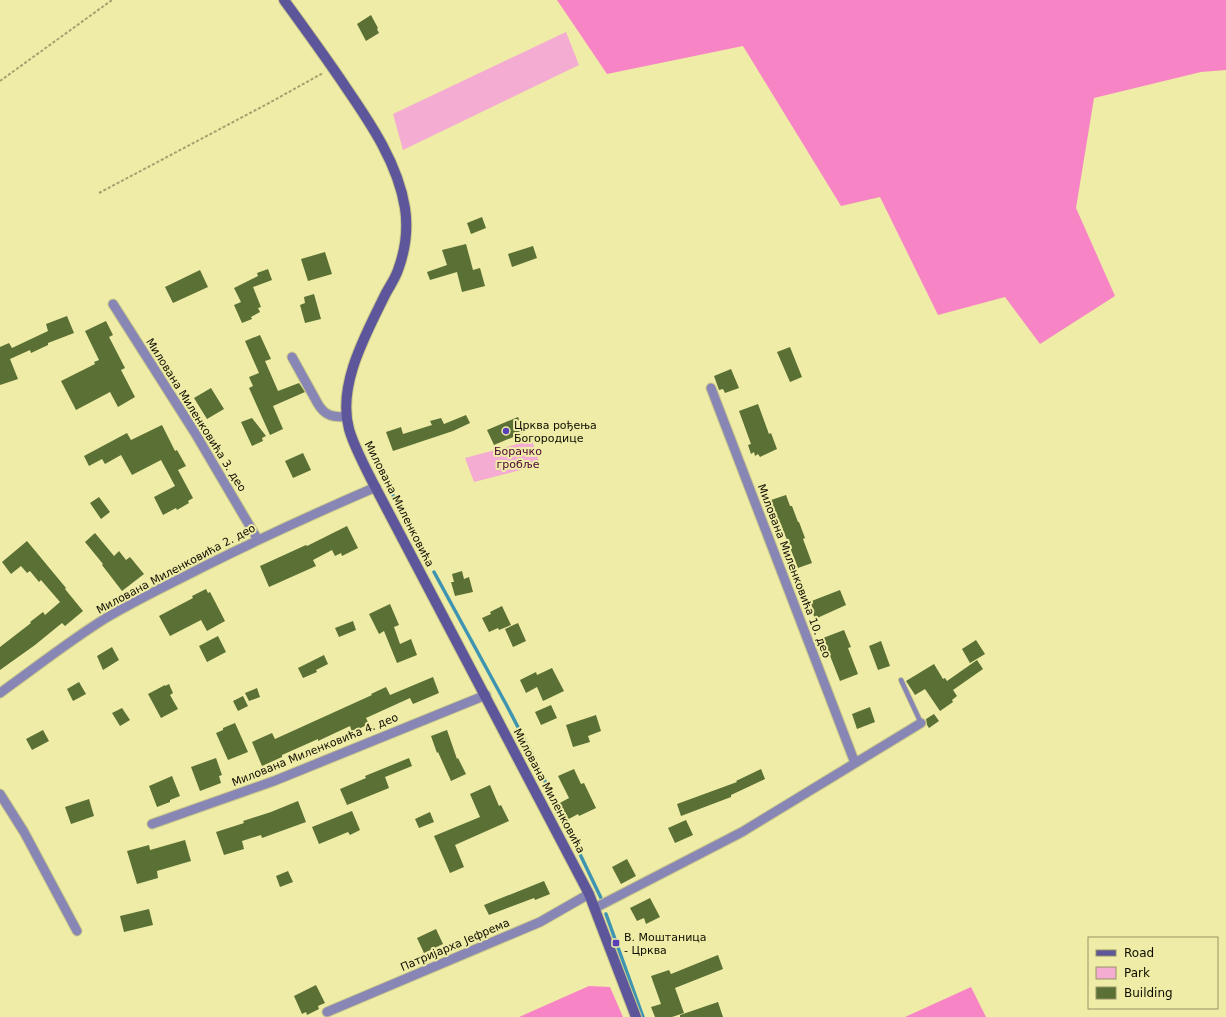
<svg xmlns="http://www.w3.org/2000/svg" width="1226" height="1017" font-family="'DejaVu Sans',sans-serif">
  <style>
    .green { fill: #f4acd2 }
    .forest { fill: #f785c5 }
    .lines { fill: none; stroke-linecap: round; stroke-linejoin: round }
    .stream { stroke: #3f95b1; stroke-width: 3.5 }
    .building { fill: #5a7035 }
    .lane-casing { stroke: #cac88b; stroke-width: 6 }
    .street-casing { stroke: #cac88b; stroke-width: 11 }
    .secondary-casing { stroke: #cac88b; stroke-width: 12 }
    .path { stroke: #a3a16e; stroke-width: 2; stroke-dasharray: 3 2; stroke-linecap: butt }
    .lane { stroke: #8886b5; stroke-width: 4.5 }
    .street { stroke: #8886b5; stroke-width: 9 }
    .secondary { stroke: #5d569a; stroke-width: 10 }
    .poi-dot { fill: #5840b8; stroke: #eeeca6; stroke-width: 1.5 }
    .labels { text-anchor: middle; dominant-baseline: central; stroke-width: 4; stroke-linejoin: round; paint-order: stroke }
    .street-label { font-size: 11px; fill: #0f0d00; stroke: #eeeca6 }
    .poi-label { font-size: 11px; fill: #0f0d00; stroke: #eeeca6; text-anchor: start }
    .park-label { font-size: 11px; fill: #4c0534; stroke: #eeeca6 }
  </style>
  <rect width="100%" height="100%" fill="#eeeca6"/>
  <path class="green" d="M566 32 579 65 403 150 393 114Z
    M532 440 540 465 474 482 465 458Z"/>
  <path class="forest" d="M557 0H1226V70L1201 72 1094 98 1076 208 1115 296 1040 344 1005 297 938 315 880 197 841 206 743 46 607 74Z
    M589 986 610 987 623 1017H519Z
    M971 987 986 1017H905Z"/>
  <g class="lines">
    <path class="stream" d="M371 444 382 470
      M385 480 426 558
      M434 572 507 706 531 752 601 898
      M606 914 643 1017"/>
  </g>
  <path class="building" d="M371 15 378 28 377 29 379 33 366 41 357 24Z
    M482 217 486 228 471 234 467 223Z
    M466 244 473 270 480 268 485 286 462 292 457 272 430 280 427 272 447 265 442 250Z
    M533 246 537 258 512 267 508 254Z
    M325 252 332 274 308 281 301 259Z
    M268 269 272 280 253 287 261 307 258 308 260 312 251 317 252 319 242 323 234 305 241 302 234 288 258 276 257 273Z
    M200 270 208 287 173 303 165 287Z
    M314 294 321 319 305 323 300 305 305 303 304 297Z
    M67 316 74 333 48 343V345L31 353 30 350 10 359 18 379 0 385V347L9 343 12 348 48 331 46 324Z
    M106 321 113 335 109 337 125 368 121 370 135 397 118 407 110 392 76 410 61 381 95 364 94 362 99 360 85 331Z
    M260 335 271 359 265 361 278 391 299 383 305 392 273 406 283 429 270 435 249 388 253 386 249 377 259 373 245 341Z
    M790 347 802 377 790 382 777 352Z
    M731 369 739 388 725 393 723 389 719 390 714 376Z
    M211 388 224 409 207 419 194 398Z
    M758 404 769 434 771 433 777 449 760 457 758 454 755 456 754 452 751 454 748 445 751 444 739 411Z
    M466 415 470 423 453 431 393 451 386 432 401 427 403 434 432 425 430 421 441 418 444 424Z
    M518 417 525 432 494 445 487 430Z
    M252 418 266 436 262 438 263 441 252 446 241 422Z
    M162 425 175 451 177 450 186 466 178 470 193 498 188 501 189 503 177 510 176 508 163 515 154 497 175 486 161 460 132 475 121 455 105 464 102 459 89 466 84 456 127 433 131 440Z
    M303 453 311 470 293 478 285 461Z
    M786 495 790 506H792L798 522H799L805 538 803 539 812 563 798 568 780 522H779L771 500Z
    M99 497 110 512 101 519 90 503Z
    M347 526 358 548 342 556 341 553 335 556 332 550 313 560 316 566 269 587 260 566 306 545 307 546Z
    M95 533 114 556 119 551 126 560 130 557 144 574 122 591 102 565 103 564 85 542Z
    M27 541 66 588 65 589 83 611 65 626 62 623 35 645 0 670V647L31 623 30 622 43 612 45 615 60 602 41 580 39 582 30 571 27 573 21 566 11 574 2 562Z
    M462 571 464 579 469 577 473 592 455 596 451 582H454L452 574Z
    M206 589 208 593 210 592 225 621 207 631 201 620 170 636 159 616 193 598 192 596Z
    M840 590 846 605 815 619 809 602Z
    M390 604 399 625 394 627 400 644 411 639 417 655 397 663 384 631 379 634 369 614Z
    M502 606 511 625 499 630 498 628 489 632 482 618 491 614 490 612Z
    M353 621 356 630 339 637 335 628Z
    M518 623 526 641 513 647 505 629Z
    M844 630 851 647 848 648 858 674 840 681 823 638Z
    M218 636 226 652 207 662 199 646Z
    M976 640 985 654 970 663 962 649Z
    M881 641 890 666 878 670 869 646Z
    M112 647 119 660 103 670 97 656Z
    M324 655 328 664 316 670 317 672 303 678 298 668Z
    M977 660 983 669 953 690 957 696 952 700 953 702 940 711 925 689 915 695 906 681 934 664 943 679 945 678 947 681Z
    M552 668 564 691 543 701 537 687 526 693 520 680 536 672 537 675Z
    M433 677 439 693 413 704 410 698 366 718 369 724 352 732 350 726 318 741V739L282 755V757L262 766 252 742 272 733 275 739 372 695 371 694 386 687 390 695Z
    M79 682 86 694 73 701 67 689Z
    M169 684 173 693 170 695 178 709 161 718 148 694 165 685V686Z
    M257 688 260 697 249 701 245 693Z
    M243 696 248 706 238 711 233 701Z
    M551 705 557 718 541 725 535 712Z
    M870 707 875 722 857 729 852 714Z
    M122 708 130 720 120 726 112 713Z
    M934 714 939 721 929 728 927 725 926 719Z
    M596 715 601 731 588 736 590 742 573 747 566 725Z
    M235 723 248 752 228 760 216 733 223 730V728Z
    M43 730 49 741 32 750 26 739Z
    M447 730 457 759 458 758 466 774 451 781 438 752 437 753 431 736Z
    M216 758 222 775 219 776 221 783 200 791 191 767Z
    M409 758 412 766 385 777 389 788 347 805 340 789 366 778 365 776Z
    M574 769 581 784 584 783 596 808 579 816 578 814 567 820 558 804 569 798 558 776Z
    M761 769 765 779 731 795V797L681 816 677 804 737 782 736 781Z
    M172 776 180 796 170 800V802L157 807 149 786Z
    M490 785 499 806 501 805 509 821 455 845 464 867 450 873 434 836 480 817 470 794Z
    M89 799 94 816 71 824 65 807Z
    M298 801 306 822 262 838 261 835 242 841 244 849 224 855 216 832 244 823 243 821 271 812Z
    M352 811 360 830 350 835 348 832 319 844 312 827Z
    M430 812 434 822 419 828 415 819Z
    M686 820 693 835 675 843 668 828Z
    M185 840 191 861 157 871 158 878 137 884 127 851 149 845 150 850Z
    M627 859 636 876 621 884 612 867Z
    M288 871 293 882 280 887 276 876Z
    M544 881 550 894 535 900 534 898 489 915 484 905Z
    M650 898 660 917 646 924 644 918 637 921 630 908Z
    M149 909 153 925 124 932 120 916Z
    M436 929 443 944 424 953 417 938Z
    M718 955 723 969 675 988 684 1013 672 1017H655L651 1007 661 1004 651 976 669 970 671 974Z
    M316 985 325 1003 318 1006 319 1009 307 1015 306 1012 302 1014 294 996Z
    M718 1002 723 1017H680V1015Z"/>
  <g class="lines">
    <g class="lane-casing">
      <path id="lane" d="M901 680 921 723"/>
    </g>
    <g class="street-casing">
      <path id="street" d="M113 304 195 433 258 540
        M292 357 318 404C325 416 334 418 347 416
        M711 388 855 763
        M0 693C35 668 69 641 106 618 138 599 172 583 205 566 261 538 318 512 376 487
        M0 794 24 832 77 931
        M152 824 274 781 486 695
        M595 908 742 832 921 723
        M327 1012 540 922 589 894"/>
    </g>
    <g class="secondary-casing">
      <path id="secondary" d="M284 0C305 29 327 59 347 89 371 124 398 164 405 208 408 228 405 251 398 270 395 279 389 287 385 295 366 334 337 385 349 429 353 444 364 465 371 479L589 894 636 1017"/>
    </g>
    <path class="path" d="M0 81 112 0
      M99 193 269 103 323 73"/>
    <use href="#lane" class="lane"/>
    <use href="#street" class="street"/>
    <use href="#secondary" class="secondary"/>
  </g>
  <g class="poi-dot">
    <circle cx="506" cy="431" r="4"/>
    <rect x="612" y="939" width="8" height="8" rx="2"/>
  </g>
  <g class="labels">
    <g class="street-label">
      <text transform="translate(196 415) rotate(58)">Милована Миленковића 3. део</text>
      <text transform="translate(399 504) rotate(63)">Милована Миленковића</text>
      <text transform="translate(176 569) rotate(-28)">Милована Миленковића 2. део</text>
      <text transform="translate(794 571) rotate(69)">Милована Миленковића 10. део</text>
      <text transform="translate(315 750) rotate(-22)">Милована Миленковића 4. део</text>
      <text transform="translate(549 791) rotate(62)">Милована Миленковића</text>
      <text transform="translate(455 945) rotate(-23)">Патријарха Јефрема</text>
    </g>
    <g class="poi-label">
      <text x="514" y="425">Црква рођења<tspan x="514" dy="13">Богородице</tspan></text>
      <text x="624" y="937">В. Моштаница<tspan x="624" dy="13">- Црква</tspan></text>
    </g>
    <g class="park-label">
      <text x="518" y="451">Борачко<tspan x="518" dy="13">гробље</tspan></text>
    </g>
  </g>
  <rect x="1088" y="937" width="130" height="72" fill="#eeeca6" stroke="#959364"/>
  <rect x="1096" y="950" width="20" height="6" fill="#5d569a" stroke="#959364"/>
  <text x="1124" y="957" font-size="12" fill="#0f0d00">Road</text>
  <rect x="1096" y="967" width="20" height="12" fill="#f4acd2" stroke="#959364"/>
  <text x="1124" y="977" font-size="12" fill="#0f0d00">Park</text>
  <rect x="1096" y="987" width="20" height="12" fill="#5a7035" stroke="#959364"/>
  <text x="1124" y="997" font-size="12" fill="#0f0d00">Building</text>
</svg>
